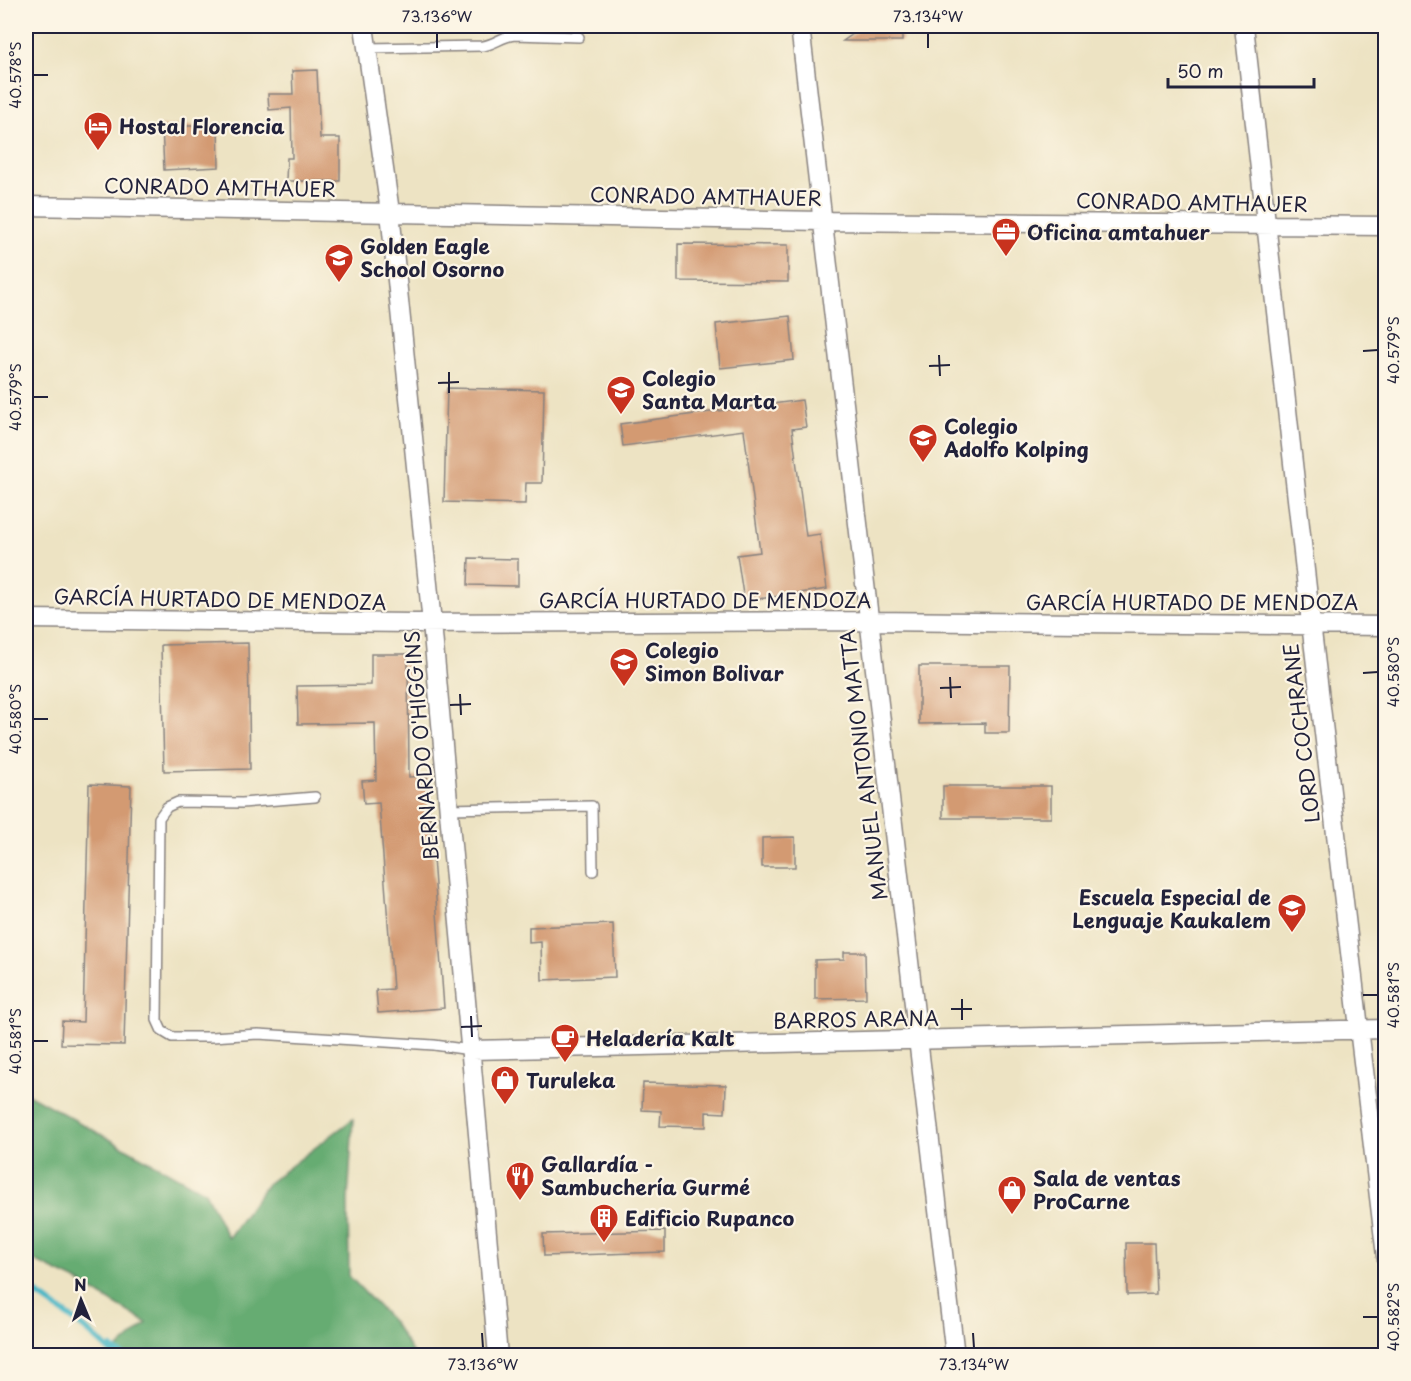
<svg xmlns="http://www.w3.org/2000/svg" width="1411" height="1381" font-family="'Playpen Sans',sans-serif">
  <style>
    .forest { fill: #66ac72; stroke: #446756; stroke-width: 1.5 }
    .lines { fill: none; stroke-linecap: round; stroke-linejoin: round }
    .stream { stroke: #4ab7c6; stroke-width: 6 }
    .building { fill: #d39a72 }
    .lane-casing { stroke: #88827f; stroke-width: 12 }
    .street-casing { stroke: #88827f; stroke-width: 21 }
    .lane { stroke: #fff; stroke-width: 9 }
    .street { stroke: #fff; stroke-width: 18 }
    .ticks { fill: none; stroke: #22223b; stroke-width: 2 }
    .labels { text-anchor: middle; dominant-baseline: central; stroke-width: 4.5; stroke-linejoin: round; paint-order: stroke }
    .poi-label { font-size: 20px; font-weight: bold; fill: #22223b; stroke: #fcf5e5; text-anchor: start }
    .street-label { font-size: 20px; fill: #22223b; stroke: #fcf5e5 }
    .neatline { fill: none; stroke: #22223b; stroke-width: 2 }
    .ticks-label { font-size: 15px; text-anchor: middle; fill: #22223b }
  </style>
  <rect width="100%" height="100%" fill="#fcf5e5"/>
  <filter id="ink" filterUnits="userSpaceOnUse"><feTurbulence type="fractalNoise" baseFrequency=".0167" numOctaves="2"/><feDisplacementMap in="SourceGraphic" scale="12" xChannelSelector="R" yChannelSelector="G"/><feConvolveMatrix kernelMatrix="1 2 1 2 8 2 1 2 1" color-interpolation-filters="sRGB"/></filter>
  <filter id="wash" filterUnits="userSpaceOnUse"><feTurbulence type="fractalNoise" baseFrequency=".008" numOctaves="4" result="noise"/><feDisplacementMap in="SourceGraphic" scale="24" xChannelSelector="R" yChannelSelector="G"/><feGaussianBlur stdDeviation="1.35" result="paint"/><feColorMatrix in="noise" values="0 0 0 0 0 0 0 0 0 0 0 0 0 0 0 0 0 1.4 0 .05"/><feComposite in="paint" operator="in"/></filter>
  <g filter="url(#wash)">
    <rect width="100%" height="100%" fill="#ede3c3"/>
    <path class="forest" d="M26 1093 205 1192 228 1238 267 1184 353 1119 348 1202 349 1276 393 1322 414 1355H111L147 1323 75 1280 26 1257Z"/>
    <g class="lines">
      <path class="stream" d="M26 1288C36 1293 45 1299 54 1306 76 1321 96 1337 115 1356
        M111 1348 124 1356"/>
    </g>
    <g id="blocks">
      <path class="building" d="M865 26H902V41H843Z
        M317 70 320 138H340V181H286L287 158H292L291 108 269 110 268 94H293L292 71Z
        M162 126H218L219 167 164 170Z
        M678 244 788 245V282L678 281Z
        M790 316 794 360 720 368 716 324Z
        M447 388 544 390 542 483H526L525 504 444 502Z
        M802 400 806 427 792 429 806 536 820 534 827 589 744 601 737 555 760 552 744 430 623 446 620 424Z
        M469 558 518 559V586L468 585Z
        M248 643 250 769 164 771 161 645Z
        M371 654H408L409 777 427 776 444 1008 378 1013 376 990 393 989 379 803 364 804 362 781 376 780 375 723 298 724 297 686 371 685Z
        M919 666H1010L1009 733H985V723L919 724Z
        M89 784 131 786 124 1045 61 1044 62 1021 83 1022Z
        M943 786H1051V818H943Z
        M795 837V867H762V838Z
        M613 924 615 977 542 980 541 942 529 943V927Z
        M844 952H865L866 998 815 999V960L844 959Z
        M643 1083 726 1085 725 1113 706 1112V1127L660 1126 661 1111 642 1110Z
        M665 1231V1252L544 1256 543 1234Z
        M1126 1243H1154L1156 1294 1127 1295Z"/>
    </g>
  </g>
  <g filter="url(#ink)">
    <use href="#blocks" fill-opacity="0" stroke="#88827f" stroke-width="1.5"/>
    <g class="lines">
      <g class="lane-casing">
        <path id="lane" d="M367 48 482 46C494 45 502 36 515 35L579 37
          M315 797 242 803 178 802 167 807 159 818 157 1020 162 1031 172 1037H212L258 1034 434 1045 471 1050
          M449 809 592 806 593 871"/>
      </g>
      <g class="street-casing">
        <path id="street" d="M364 26 390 212 432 623 498 1356
          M800 26 955 1356
          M1244 26 1309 606 1386 1256
          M26 206 822 221 1386 226
          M26 619 413 623 869 621 1386 626
          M471 1050 1386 1029"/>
      </g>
      <use href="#lane" class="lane"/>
      <use href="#street" class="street"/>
    </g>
  </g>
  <path class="ticks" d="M437 33V48M928 33V48M33 75H48M1363 351 1378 350M939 355 940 376M929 366 950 365M449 372V393M438 383 459 382M33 397H48M1363 673 1378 672M950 677 951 698M940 688 961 687M460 694 461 715M450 705 471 704M33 719H48M1363 995H1378M962 999V1020M951 1009H972M471 1016 472 1037M461 1027 482 1026M33 1041H48M1363 1317H1378M482 1333 483 1348M973 1333 974 1348"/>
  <defs>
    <g id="hotel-pin" transform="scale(1.5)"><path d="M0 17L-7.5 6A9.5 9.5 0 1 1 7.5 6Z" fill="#c8321e" stroke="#fcf5e5"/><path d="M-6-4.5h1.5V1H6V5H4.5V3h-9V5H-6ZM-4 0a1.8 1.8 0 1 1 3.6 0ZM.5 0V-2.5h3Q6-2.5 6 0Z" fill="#fff"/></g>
    <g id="office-pin" transform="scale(1.5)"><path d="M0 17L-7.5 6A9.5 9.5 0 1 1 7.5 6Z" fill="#c8321e" stroke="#fcf5e5"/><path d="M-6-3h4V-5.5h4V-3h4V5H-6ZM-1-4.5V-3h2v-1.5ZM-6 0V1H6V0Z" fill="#fff"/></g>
    <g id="school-pin" transform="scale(1.5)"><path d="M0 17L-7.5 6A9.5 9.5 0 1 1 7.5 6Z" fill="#c8321e" stroke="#fcf5e5"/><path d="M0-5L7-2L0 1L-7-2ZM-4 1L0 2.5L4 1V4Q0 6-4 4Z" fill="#fff"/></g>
    <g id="cafe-pin" transform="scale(1.5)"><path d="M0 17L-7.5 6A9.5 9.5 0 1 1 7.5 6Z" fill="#c8321e" stroke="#fcf5e5"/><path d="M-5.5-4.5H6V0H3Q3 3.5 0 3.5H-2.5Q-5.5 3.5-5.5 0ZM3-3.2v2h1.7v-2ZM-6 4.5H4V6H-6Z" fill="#fff"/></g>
    <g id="shop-pin" transform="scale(1.5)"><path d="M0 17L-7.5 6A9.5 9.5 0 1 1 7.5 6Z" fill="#c8321e" stroke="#fcf5e5"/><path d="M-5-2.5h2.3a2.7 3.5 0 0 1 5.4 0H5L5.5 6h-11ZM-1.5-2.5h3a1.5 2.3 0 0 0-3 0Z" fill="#fff"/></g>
    <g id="restaurant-pin" transform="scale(1.5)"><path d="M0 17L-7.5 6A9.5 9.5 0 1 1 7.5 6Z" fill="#c8321e" stroke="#fcf5e5"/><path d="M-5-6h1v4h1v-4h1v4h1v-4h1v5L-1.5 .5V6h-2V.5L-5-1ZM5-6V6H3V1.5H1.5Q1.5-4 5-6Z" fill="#fff"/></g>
    <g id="building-pin" transform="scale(1.5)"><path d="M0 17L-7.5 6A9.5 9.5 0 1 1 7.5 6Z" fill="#c8321e" stroke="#fcf5e5"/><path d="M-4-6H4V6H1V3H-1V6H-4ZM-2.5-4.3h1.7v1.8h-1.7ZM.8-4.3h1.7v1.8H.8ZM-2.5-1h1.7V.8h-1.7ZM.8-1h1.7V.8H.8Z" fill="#fff"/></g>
  </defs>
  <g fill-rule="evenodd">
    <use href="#hotel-pin" x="98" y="126"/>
    <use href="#office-pin" x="1006" y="232"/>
    <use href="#school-pin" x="339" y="258"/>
    <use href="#school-pin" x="621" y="390"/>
    <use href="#school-pin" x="923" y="438"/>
    <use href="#school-pin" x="624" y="662"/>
    <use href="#school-pin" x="1292" y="908"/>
    <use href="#cafe-pin" x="565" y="1038"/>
    <use href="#shop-pin" x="505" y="1080"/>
    <use href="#restaurant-pin" x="520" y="1176"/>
    <use href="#shop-pin" x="1012" y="1190"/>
    <use href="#building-pin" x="604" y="1218"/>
  </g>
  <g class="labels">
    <g class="poi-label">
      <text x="119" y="126">Hostal Florencia</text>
      <text x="1027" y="232">Oficina amtahuer</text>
      <text x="360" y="246">Golden Eagle<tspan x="360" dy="23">School Osorno</tspan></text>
      <text x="642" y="378">Colegio<tspan x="642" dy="23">Santa Marta</tspan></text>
      <text x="944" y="426">Colegio<tspan x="944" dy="23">Adolfo Kolping</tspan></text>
      <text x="645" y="650">Colegio<tspan x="645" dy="23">Simon Bolivar</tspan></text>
      <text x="1271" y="897" text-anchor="end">Escuela Especial de<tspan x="1271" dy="23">Lenguaje Kaukalem</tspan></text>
      <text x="586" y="1038">Heladería Kalt</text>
      <text x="526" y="1080">Turuleka</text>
      <text x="541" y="1164">Gallardía -<tspan x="541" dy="23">Sambuchería Gurmé</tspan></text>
      <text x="1033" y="1178">Sala de ventas<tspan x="1033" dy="23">ProCarne</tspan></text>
      <text x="625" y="1218">Edificio Rupanco</text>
    </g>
    <g class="street-label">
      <text transform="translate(220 187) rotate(1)">CONRADO AMTHAUER</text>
      <text transform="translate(706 196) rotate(1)">CONRADO AMTHAUER</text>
      <text transform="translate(1192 202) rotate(1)">CONRADO AMTHAUER</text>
      <text transform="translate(220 599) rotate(1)">GARCÍA HURTADO DE MENDOZA</text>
      <text x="705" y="600">GARCÍA HURTADO DE MENDOZA</text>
      <text x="1192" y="602">GARCÍA HURTADO DE MENDOZA</text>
      <text transform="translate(1301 733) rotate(-97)">LORD COCHRANE</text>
      <text transform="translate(421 746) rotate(-95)">BERNARDO O'HIGGINS</text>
      <text transform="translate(863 765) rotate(-97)">MANUEL ANTONIO MATTA</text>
      <text transform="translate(856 1019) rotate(-1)">BARROS ARANA</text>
    </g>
  </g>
  <rect width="1411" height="1381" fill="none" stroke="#fcf5e5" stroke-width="66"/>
  <g transform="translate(81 1300) rotate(358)" stroke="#fcf5e5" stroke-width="4.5" paint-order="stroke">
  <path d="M0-4.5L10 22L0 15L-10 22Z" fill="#22223b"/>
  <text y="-9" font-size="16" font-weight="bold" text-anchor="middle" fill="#22223b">N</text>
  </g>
  <path d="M1168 78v9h146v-9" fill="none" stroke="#22223b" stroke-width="3"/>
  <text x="1177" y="78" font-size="18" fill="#22223b" stroke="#fcf5e5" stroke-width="4.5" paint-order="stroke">50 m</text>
  <rect x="33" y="33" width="1345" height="1315" class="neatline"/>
  <g class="ticks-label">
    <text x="437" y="22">73.136°W</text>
    <text x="928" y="22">73.134°W</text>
    <text transform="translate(16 75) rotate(-90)" y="5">40.578°S</text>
    <text transform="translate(1394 350) rotate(-90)" y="5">40.579°S</text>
    <text transform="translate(16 397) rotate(-90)" y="5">40.579°S</text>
    <text transform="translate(1394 672) rotate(-90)" y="5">40.580°S</text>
    <text transform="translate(16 719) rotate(-90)" y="5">40.580°S</text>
    <text transform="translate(1394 995) rotate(-90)" y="5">40.581°S</text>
    <text transform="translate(16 1041) rotate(-90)" y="5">40.581°S</text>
    <text transform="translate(1394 1317) rotate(-90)" y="5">40.582°S</text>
    <text x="483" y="1370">73.136°W</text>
    <text x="974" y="1370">73.134°W</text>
  </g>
</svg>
